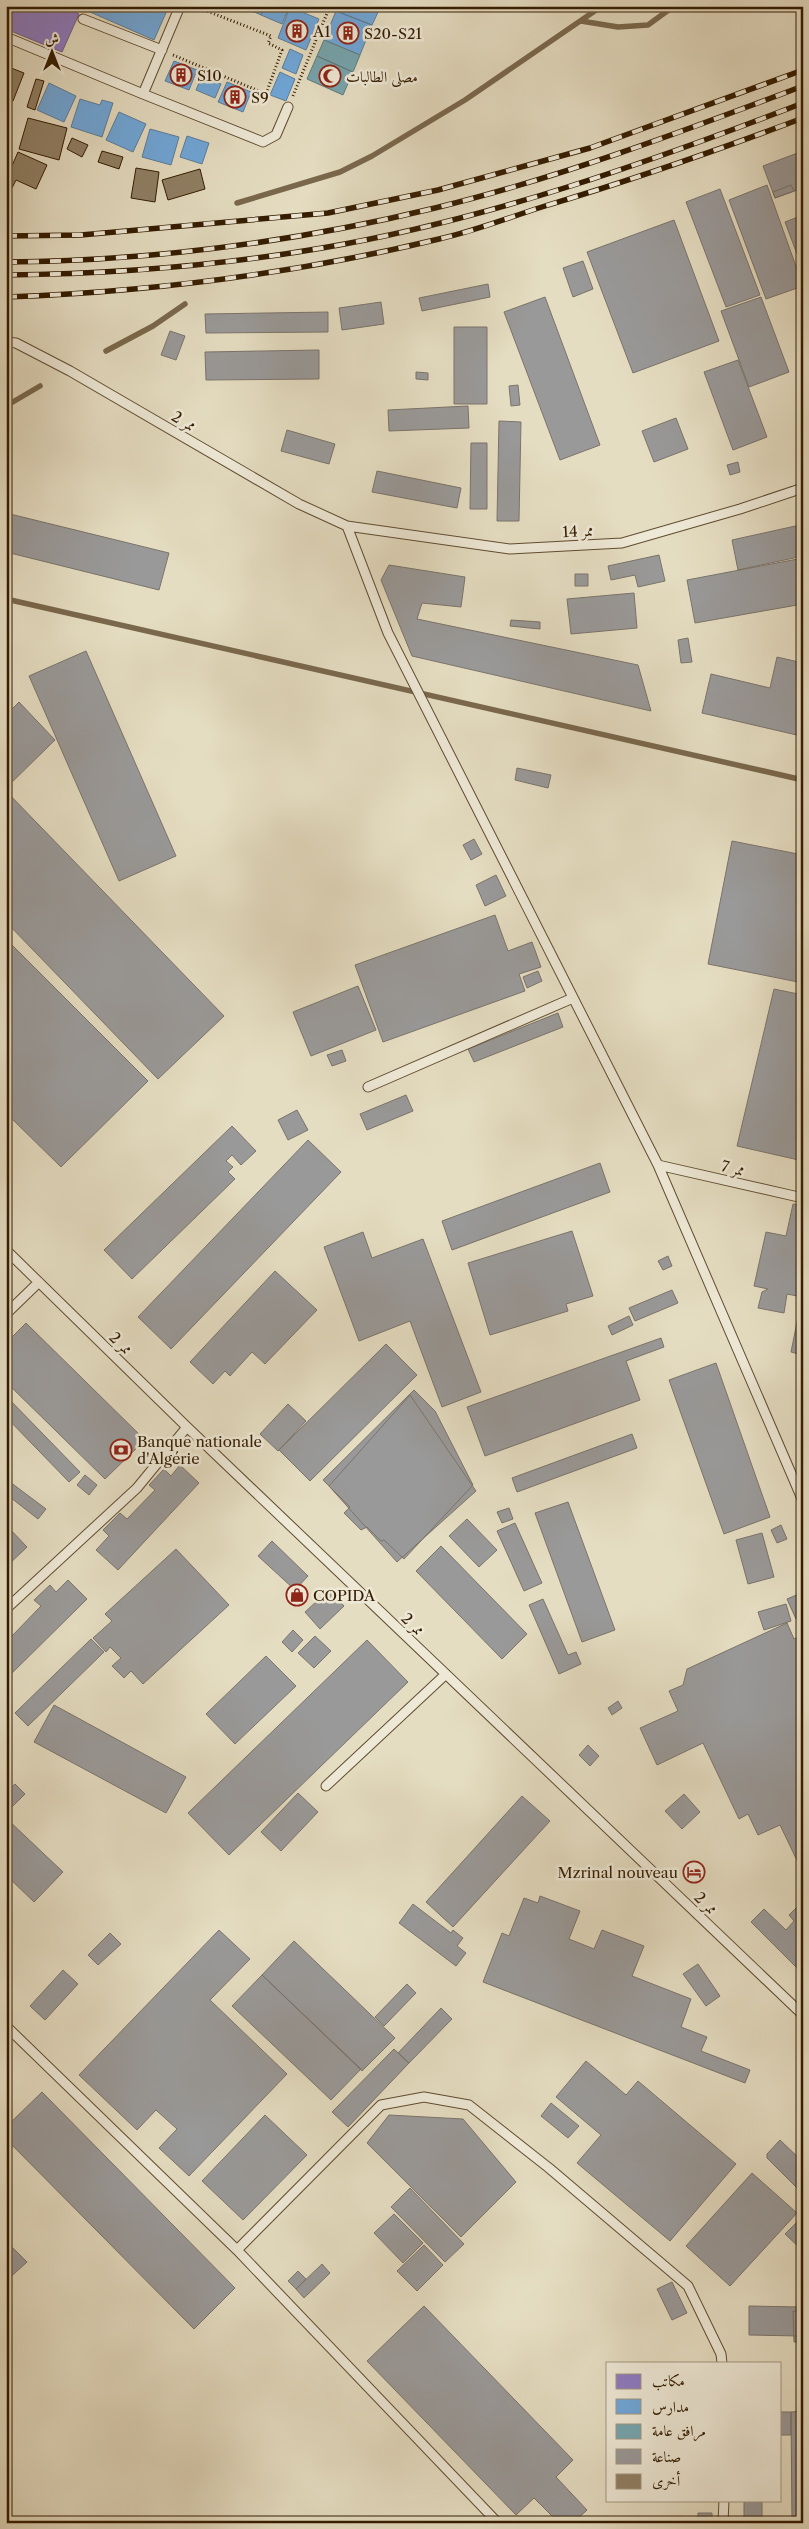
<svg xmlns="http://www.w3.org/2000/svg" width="809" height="2529" font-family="'Libre Caslon Text',Amiri,serif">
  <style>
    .offices { fill: #8e7cc3; stroke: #735f88 }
    .schools { fill: #6fa8dc; stroke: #5d7e9a }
    .public { fill: #76a5af; stroke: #627c7a }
    .industry { fill: #999; stroke: #7b746b }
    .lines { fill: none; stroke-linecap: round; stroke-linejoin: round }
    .stream { stroke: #7a684d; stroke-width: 5.5 }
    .building { fill: #908065; stroke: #341c00 }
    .lane-casing { stroke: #604c30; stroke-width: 11 }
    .path { stroke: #341c00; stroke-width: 3; stroke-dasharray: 1 2.5; stroke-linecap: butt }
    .lane { stroke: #eee9d7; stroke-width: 9 }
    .rail-casing { stroke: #341c00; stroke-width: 5.5 }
    .rail { stroke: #eee9d7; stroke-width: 4; stroke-dasharray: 11; stroke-linecap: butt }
    .labels { text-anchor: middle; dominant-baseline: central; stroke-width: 5; stroke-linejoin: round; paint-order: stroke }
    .poi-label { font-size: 15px; fill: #341c00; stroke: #eee9d7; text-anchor: start }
    .street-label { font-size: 15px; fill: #341c00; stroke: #eee9d7 }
  </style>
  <rect width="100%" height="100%" fill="#e5ddc2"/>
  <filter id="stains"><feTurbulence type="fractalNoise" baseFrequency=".004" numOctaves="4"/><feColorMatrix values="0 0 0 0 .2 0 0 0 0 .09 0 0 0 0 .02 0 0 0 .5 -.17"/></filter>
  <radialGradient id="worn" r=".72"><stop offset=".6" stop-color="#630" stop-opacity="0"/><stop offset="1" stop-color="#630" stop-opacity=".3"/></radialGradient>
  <path class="offices" d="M6 6H59L79 14 62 52 6 29Z"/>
  <path class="schools" d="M93 6H169L154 40 90 12Z
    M241 6H265L261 15Z
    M265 6 289 7 282 24 261 15Z
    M338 6H381L372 25 336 11Z
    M290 7 319 19 306 50 278 38Z
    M336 11 372 25 360 55 324 40Z
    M290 49 303 55 296 74 282 68Z
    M174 61 197 70 189 90 165 81Z
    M280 72 295 79 286 101 270 95Z
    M202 76 221 84 215 98 196 90Z
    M227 82 251 92 243 112 218 102Z
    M49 83 76 96 64 122 37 110Z
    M80 99 100 105 102 100 113 103 102 137 71 127Z
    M119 112 146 124 133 152 106 140Z
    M150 129 179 137 171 165 142 157Z
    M187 136 209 143 202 164 180 157Z"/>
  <path class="public" d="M324 40 360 55 353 72 317 56Z
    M317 56 353 72 343 95 307 79Z"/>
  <path class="industry" d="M803 151V188L775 198 763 166Z
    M767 185 803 286 766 299 729 200Z
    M791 185 794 191 775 198 773 192Z
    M720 189 760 295 726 307 686 202Z
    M803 215V270L785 222Z
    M674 220 719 341 633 373 587 252Z
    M583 261 593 289 573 297 563 268Z
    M488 284 490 297 422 311 419 298Z
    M545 297 600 445 560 460 504 312Z
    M761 297 789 372 749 387 721 311Z
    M381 302 384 324 342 330 339 308Z
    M328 312V332L206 333 205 314Z
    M454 327H487V404H454Z
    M170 331 185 336 176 360 161 355Z
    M319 350V379L206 380 205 352Z
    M738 360 767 437 733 450 704 372Z
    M416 372 428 373V380L416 379Z
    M518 385 520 405 511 406 509 386Z
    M468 406 469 428 389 431 388 410Z
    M676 418 688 449 654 462 642 431Z
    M499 421 521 422 519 521H497Z
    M287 430 335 444 329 464 281 451Z
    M471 443H487V509H470Z
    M738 462 740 472 730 475 727 465Z
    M377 471 461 488 457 508 372 492Z
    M6 513 169 553 159 590 6 552Z
    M800 525 803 556 738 570 732 540Z
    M659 555 665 581 638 587 635 575 611 580 608 566Z
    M803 558V604L695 623 687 580Z
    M389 565 465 577 461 607 422 603 417 619 638 665 651 711 412 656 381 580Z
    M575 574H588V586H575Z
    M634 593 637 628 571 634 567 599Z
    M511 620 540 622V629L510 626Z
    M688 638 692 662 681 663 678 640Z
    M86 651 176 856 119 881 29 676Z
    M777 657 803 663 801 736 702 713 711 674 770 688Z
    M19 702 55 740 6 788V715Z
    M517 768 551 775 548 788 515 780Z
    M6 791 224 1016 158 1079 6 922Z
    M474 839 482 854 471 860 463 845Z
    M732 841 803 855V983L708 964Z
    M496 875 506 896 485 906 476 885Z
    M495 915 508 951 532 942 541 967 519 974 525 991 383 1042 355 965Z
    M6 939 148 1081 61 1167 6 1113Z
    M538 971 542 981 527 988 523 977Z
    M358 986 376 1030 311 1056 293 1012Z
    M774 989 803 995V1161L737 1146Z
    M558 1013 563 1027 474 1062 468 1049Z
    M342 1050 346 1061 332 1066 327 1055Z
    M406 1095 413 1111 367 1130 360 1114Z
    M297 1110 308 1130 288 1140 278 1120Z
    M232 1126 256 1151 241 1165 232 1155 226 1161 233 1167 228 1172 235 1179 132 1279 104 1250Z
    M308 1140 341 1172 171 1349 138 1317Z
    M600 1163 610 1192 452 1250 442 1221Z
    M793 1204 803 1206V1355L791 1352 802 1297 787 1294 784 1313 758 1308 762 1292 768 1289 754 1286 766 1232 786 1236Z
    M572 1231 593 1296 566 1304 568 1311 490 1335 468 1263Z
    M363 1232 372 1258 423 1239 481 1392 442 1407 410 1321 359 1341 324 1247Z
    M668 1256 672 1266 663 1270 658 1261Z
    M275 1271 317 1310 265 1364 252 1352 230 1376 225 1371 213 1384 190 1362Z
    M672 1290 678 1303 635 1321 629 1308Z
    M629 1316 633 1325 612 1335 608 1326Z
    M26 1323 145 1440 105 1479 6 1382V1343Z
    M661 1338 664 1347 626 1361 640 1400 485 1456 467 1407Z
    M386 1344 417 1375 310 1481 279 1450Z
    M716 1363 770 1517 724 1534 669 1380Z
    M414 1390 435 1411 473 1485 404 1559 384 1540 381 1541 367 1527 361 1530 344 1513 350 1507 323 1480Z
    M410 1395 476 1491 397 1562 329 1486Z
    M6 1396 80 1472 69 1482 6 1417Z
    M288 1404 306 1421 278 1451 260 1434Z
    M632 1434 637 1448 517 1492 512 1478Z
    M180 1465 199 1483 118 1570 96 1550 109 1536 103 1530 120 1513 127 1519 155 1490 149 1485 164 1469 171 1476Z
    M85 1475 97 1485 89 1495 77 1485Z
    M10 1482 46 1509 38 1519 6 1494V1487Z
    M568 1502 615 1630 582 1642 535 1513Z
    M509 1508 513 1519 502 1523 497 1512Z
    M467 1519 497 1550 479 1567 449 1536Z
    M515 1523 542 1583 524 1591 497 1531Z
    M781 1525 787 1539 777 1543 771 1530Z
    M8 1527 27 1547 6 1567V1529Z
    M762 1533 774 1577 748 1584 736 1540Z
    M272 1541 308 1576 295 1590 258 1556Z
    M441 1546 527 1634 502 1659 416 1571Z
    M176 1549 229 1605 143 1684 131 1671 124 1678 112 1666 121 1658 110 1647 106 1652 93 1638 112 1621 105 1614Z
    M68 1580 87 1599 6 1679V1630L12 1636 41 1606 34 1600 50 1585 56 1592Z
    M329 1590 344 1606 320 1629 305 1612Z
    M799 1594 803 1603V1616L796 1619 787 1599Z
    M543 1599 568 1655 576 1652 581 1664 559 1674 529 1605Z
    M786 1604 791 1621 764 1630 758 1612Z
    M787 1623 794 1639 803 1635V1873L780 1825 758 1835 748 1814 739 1819 703 1743 657 1765 640 1728 678 1711 669 1691 683 1685 687 1669Z
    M293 1630 303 1640 292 1652 282 1642Z
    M315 1636 331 1651 314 1668 298 1653Z
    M91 1639 104 1652 28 1726 15 1713Z
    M367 1640 408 1682 229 1855 188 1813Z
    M266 1656 296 1686 235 1744 206 1714Z
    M618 1701 622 1708 612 1715 608 1708Z
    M54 1705 186 1777 166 1813 34 1742Z
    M588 1745 599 1756 590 1766 579 1755Z
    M15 1784 25 1794 6 1813V1792Z
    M298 1793 318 1812 281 1851 261 1832Z
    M684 1794 700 1812 682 1829 665 1811Z
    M522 1796 550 1821 453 1927 426 1902Z
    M6 1818 63 1872 34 1902 6 1875Z
    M540 1896 580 1911 569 1939 594 1949 602 1930 644 1946 632 1976 691 1999 681 2027 707 2037 701 2051 750 2070 745 2083 483 1982 502 1933 509 1936 524 1898 538 1903Z
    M413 1904 451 1933 453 1930 463 1938 457 1946 466 1953 456 1966 399 1923Z
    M797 1907 803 1913V1974L751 1922 764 1909 786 1930 794 1921 789 1915Z
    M219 1930 250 1959 210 2000 287 2074 189 2176 159 2148 177 2129 156 2110 137 2130 79 2075Z
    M110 1933 121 1944 98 1965 88 1955Z
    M294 1941 395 2038 362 2071 262 1975Z
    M698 1964 720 1996 706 2006 683 1974Z
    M63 1970 78 1984 45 2020 30 2006Z
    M262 1975 361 2069 331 2100 232 2006Z
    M407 1984 416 1993 384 2026 375 2017Z
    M441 2008 452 2019 409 2063 398 2053Z
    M394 2049 409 2063 348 2127 332 2112Z
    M586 2061 626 2095 638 2081 736 2164 670 2241 577 2163 601 2135 556 2097Z
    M42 2092 235 2288 194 2329 6 2139V2127Z
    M551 2103 579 2126 568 2138 541 2116Z
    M265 2115 307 2155 243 2220 202 2181Z
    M389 2115 463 2119 516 2182 461 2237 367 2143Z
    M780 2140 803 2162V2194L767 2158V2154Z
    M752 2173 797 2213 730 2286 686 2246Z
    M410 2188 464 2244 445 2262 391 2207Z
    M394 2214 423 2243 403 2263 374 2233Z
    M803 2216V2251L785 2234Z
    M6 2241 27 2262 6 2281Z
    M424 2245 443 2265 417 2291 397 2271Z
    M322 2264 330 2273 304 2298 296 2289Z
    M298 2271 306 2279 296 2289 288 2281Z
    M672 2282 687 2313 672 2320 657 2289Z
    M424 2306 573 2460 556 2477 587 2510 573 2523H559L534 2498 516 2515 367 2361Z
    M749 2306 800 2307 799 2336 749 2335Z
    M793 2311H803V2342H794Z
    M803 2411V2523H792L791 2412Z
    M780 2412H791V2435H780Z
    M744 2500H762V2523H744Z
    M698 2513H712V2523H698Z"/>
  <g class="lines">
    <path class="stream" d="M581 21 618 27 648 25 674 6
      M237 203 340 172 372 156 465 100 602 6
      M106 351 153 326 185 304
      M6 406 40 386
      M6 599 803 780"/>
  </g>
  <path class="building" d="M6 66 24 73 13 101 6 98Z
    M36 79 44 81 35 110 27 107Z
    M28 118 67 128 59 160 19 149Z
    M72 138 88 145 82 157 67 149Z
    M102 151 123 157 119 169 98 162Z
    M18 152 47 165 36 189 16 180 11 190 6 187V168H11Z
    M136 168 159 172 155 202 131 198Z
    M200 169 205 189 168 200 162 180Z"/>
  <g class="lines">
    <g class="lane-casing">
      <path id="lane" d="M83 19 162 50
        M6 37 143 94 180 6
        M143 94 263 142 276 135 288 107
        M6 342 16 343 70 371 299 504 347 526 510 549 622 543 740 509 803 488
        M347 526 388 633 658 1165 803 1501
        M368 1087 573 998
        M658 1165 803 1198
        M6 1250 187 1427 803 2015
        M6 1314 39 1282
        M6 1609 137 1488 187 1427
        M326 1786 446 1674
        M6 2026 237 2250 498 2523
        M237 2250 381 2105 424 2097 469 2105 549 2168 688 2286 721 2354 722 2363
        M723 2523 724 2500"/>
    </g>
    <path class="path" d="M66 6 76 10
      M173 55 266 94 282 50 268 43 271 36 194 6
      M293 96 330 6"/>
    <use href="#lane" class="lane"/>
    <g class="rail-casing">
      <path id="rail" d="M6 236 81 235 328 213 438 190 590 148 803 70
        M6 262C150 261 295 242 435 208 559 178 684 131 803 86
        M6 275C111 274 218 266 322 248 487 220 647 163 803 103
        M6 297C151 292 298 273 439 239 475 231 510 217 545 206 632 180 718 150 803 118"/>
    </g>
    <use href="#rail" class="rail"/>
  </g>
  <defs>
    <g id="building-ring" transform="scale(1.125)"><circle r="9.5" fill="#eee9d7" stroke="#8f2418" stroke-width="1.5"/><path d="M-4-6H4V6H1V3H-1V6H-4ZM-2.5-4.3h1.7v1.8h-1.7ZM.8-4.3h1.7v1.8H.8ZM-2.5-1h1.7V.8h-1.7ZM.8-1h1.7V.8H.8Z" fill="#8f2418"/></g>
    <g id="mosque-ring" transform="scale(1.125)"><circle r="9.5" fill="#eee9d7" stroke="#8f2418" stroke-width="1.5"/><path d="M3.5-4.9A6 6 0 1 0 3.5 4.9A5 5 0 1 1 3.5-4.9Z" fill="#8f2418"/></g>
    <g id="bank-ring" transform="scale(1.125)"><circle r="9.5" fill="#eee9d7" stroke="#8f2418" stroke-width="1.5"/><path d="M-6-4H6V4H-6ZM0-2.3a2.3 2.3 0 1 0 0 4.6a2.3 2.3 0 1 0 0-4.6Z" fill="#8f2418"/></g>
    <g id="shop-ring" transform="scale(1.125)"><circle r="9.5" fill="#eee9d7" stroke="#8f2418" stroke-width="1.5"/><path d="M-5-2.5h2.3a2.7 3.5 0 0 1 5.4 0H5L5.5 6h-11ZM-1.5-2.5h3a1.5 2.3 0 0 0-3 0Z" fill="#8f2418"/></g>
    <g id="hotel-ring" transform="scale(1.125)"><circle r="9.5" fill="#eee9d7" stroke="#8f2418" stroke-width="1.5"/><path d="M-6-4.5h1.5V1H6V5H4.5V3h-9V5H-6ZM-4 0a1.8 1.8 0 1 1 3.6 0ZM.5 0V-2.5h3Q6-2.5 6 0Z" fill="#8f2418"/></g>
  </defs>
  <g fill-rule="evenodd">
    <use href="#building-ring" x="297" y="31"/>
    <use href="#building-ring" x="348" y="33"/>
    <use href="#building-ring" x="181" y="75"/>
    <use href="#mosque-ring" x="330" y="76"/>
    <use href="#building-ring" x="235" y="97"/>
    <use href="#bank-ring" x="121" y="1450"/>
    <use href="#shop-ring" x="297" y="1595"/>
    <use href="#hotel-ring" x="694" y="1872"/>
  </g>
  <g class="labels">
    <g class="poi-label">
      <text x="313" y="31">A1</text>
      <text x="364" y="33">S20-S21</text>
      <text x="197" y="75">S10</text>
      <text x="346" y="76">مصلى الطالبات</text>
      <text x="251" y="97">S9</text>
      <text x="137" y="1441">Banque nationale<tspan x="137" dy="17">d'Algérie</tspan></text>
      <text x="313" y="1595">COPIDA</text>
      <text x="678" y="1872" text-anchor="end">Mzrinal nouveau</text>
    </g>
    <g class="street-label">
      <text transform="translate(184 421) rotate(30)">ممر 2</text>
      <text transform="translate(578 531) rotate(-3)">ممر 14</text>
      <text transform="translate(733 1168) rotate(13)">ممر 7</text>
      <text transform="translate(121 1343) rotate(44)">ممر 2</text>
      <text transform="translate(413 1624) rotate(44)">ممر 2</text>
      <text transform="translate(706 1903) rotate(44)">ممر 2</text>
    </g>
  </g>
  <rect width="809" height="2529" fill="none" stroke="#e5ddc2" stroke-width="25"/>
  <rect x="8" y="8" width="794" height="2514" fill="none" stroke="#341c00" stroke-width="2.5"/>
  <rect x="12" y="12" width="784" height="2504" fill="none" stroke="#341c00"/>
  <rect x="606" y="2362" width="175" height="140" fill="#eee9d7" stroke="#a49781"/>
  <rect x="616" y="2374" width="25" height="15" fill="#8e7cc3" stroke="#a49781"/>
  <text x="652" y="2386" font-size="15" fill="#341c00">مكاتب</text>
  <rect x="616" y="2399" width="25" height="15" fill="#6fa8dc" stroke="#a49781"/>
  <text x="652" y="2412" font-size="15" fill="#341c00">مدارس</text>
  <rect x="616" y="2424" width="25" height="15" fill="#76a5af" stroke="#a49781"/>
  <text x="652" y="2436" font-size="15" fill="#341c00">مرافق عامة</text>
  <rect x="616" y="2449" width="25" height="15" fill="#999999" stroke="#a49781"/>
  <text x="652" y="2462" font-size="15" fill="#341c00">صناعة</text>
  <rect x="616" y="2474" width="25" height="15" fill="#908065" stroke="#a49781"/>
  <text x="652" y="2486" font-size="15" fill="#341c00">أخرى</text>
  <g transform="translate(52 52)" stroke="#eee9d7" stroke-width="4" paint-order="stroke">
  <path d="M0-4L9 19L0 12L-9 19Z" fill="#341c00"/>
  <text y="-8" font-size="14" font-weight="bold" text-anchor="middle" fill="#341c00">ش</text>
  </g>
  <rect width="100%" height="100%" filter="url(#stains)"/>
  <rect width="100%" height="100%" fill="url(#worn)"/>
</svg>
